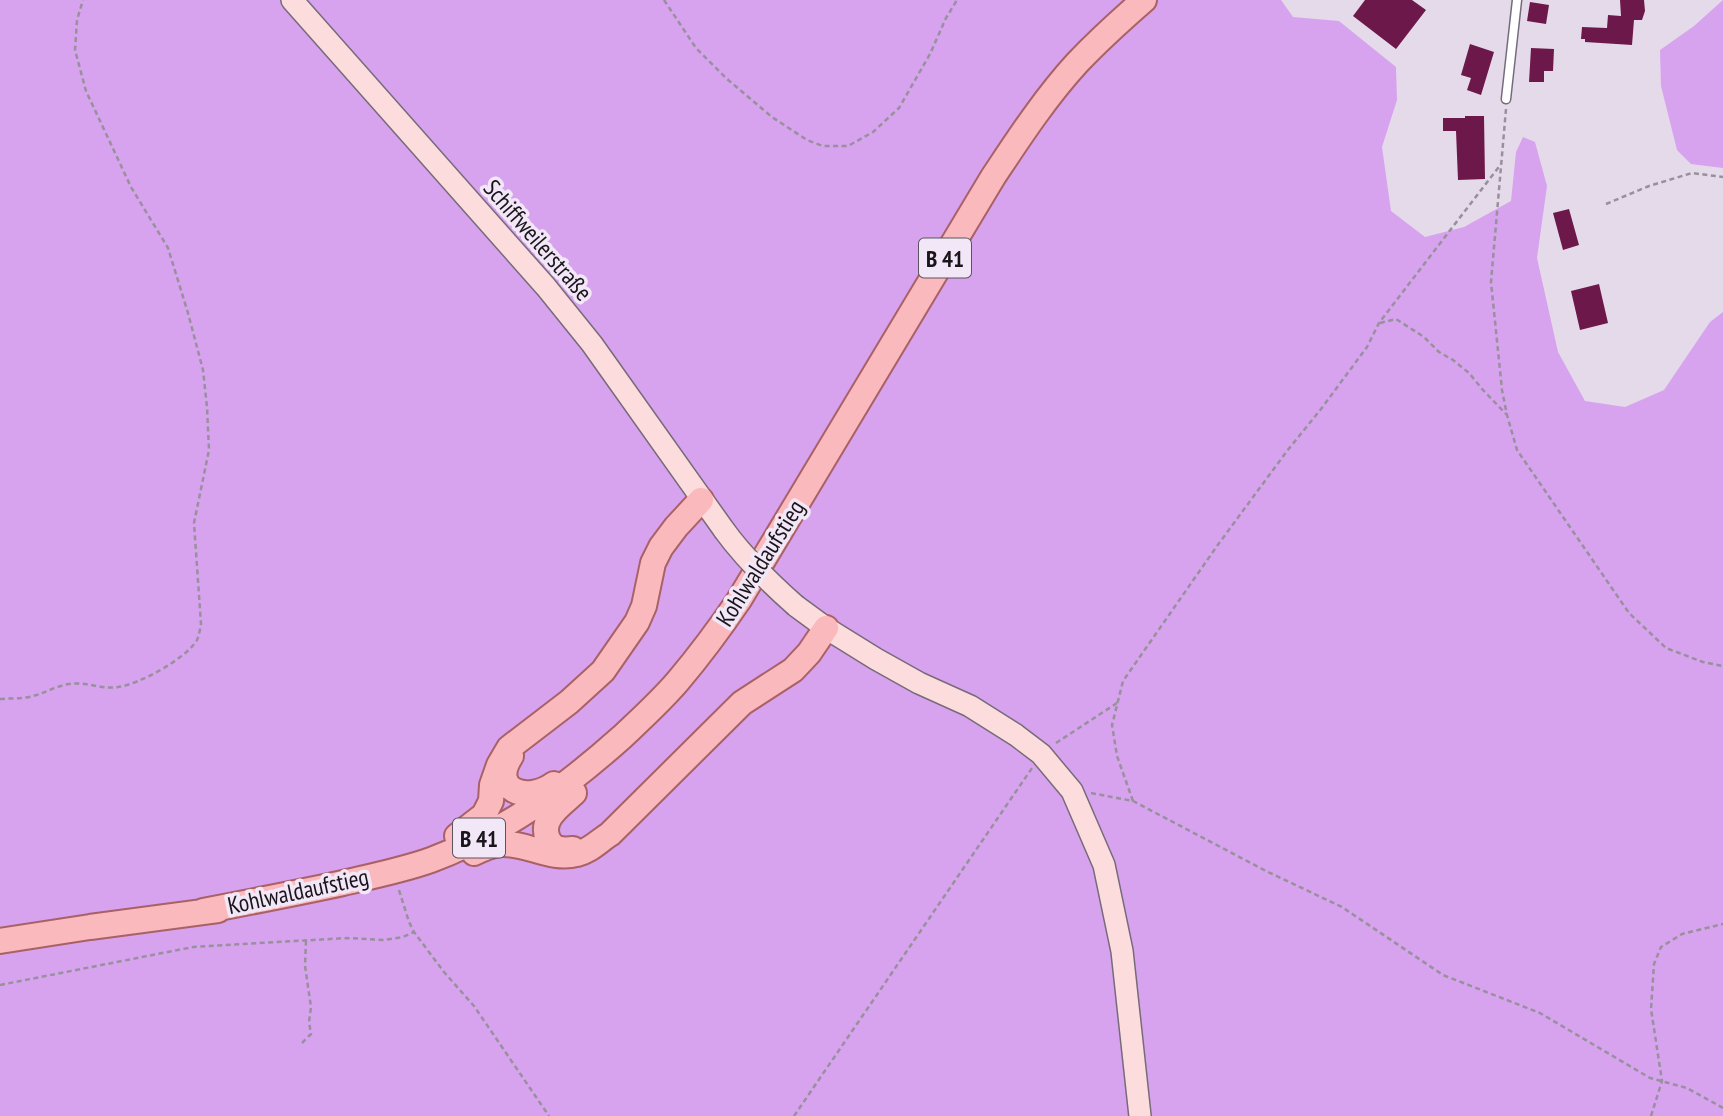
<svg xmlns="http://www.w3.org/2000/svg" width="1723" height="1116" font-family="'PT Sans Narrow',sans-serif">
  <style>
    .green { fill: #d7a3ee }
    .building { fill: #6d184a }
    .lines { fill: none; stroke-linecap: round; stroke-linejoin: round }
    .lane-casing { stroke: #756b79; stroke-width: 11 }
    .secondary-casing { stroke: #756b79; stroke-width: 24 }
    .primary-casing { stroke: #a96166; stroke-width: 28 }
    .path { stroke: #98909c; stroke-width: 2.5; stroke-dasharray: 5 3.5; stroke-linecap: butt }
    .lane { stroke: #fff; stroke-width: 8 }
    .secondary { stroke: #fddcdd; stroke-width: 21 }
    .primary { stroke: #fab9bc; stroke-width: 24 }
    .secondary-bridge-casing { stroke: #756b79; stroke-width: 24; stroke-linecap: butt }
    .secondary-bridge { stroke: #fddcdd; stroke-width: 21 }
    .labels { text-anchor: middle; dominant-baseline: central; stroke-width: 7; stroke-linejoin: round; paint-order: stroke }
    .shield { fill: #f2e7f7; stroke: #5a545d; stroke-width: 2 }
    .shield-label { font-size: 23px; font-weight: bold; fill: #19151b }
    .street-label { font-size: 24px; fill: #19151b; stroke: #f2e7f7 }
  </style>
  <rect width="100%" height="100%" fill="#e5daea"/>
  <path class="green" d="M0 0H1281L1293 17 1339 21 1396 67 1397 100 1382 147 1391 211 1425 237 1464 227 1511 201 1516 152 1523 137 1535 142 1547 186 1537 258 1558 352 1585 401 1625 407 1664 390 1710 322 1723 312V1116H0Z
    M1723 0V168L1691 164 1677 150 1661 86 1660 50 1694 26Z"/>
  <path class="building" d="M1365 0H1412L1426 10 1396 49 1353 16Z
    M1620 0H1644L1645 11 1642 20H1634L1632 45 1585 42V39H1581L1582 27 1607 28 1608 15 1621 16Z
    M1530 2 1549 5 1546 24 1527 21Z
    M1470 44 1494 52 1481 95 1467 90 1471 78 1461 75Z
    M1531 48 1554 49 1553 71H1544V82H1529Z
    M1465 116H1484L1485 179 1458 180 1456 131H1443V118H1465Z
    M1569 209 1579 245 1563 250 1553 213Z
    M1599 284 1608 323 1580 330 1571 291Z"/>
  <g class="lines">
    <g class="lane-casing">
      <path id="lane" d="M1506 99 1517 0"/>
    </g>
    <g class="secondary-casing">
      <path id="secondary" d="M292 0 546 287 592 344 724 530
        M796 606 826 628 876 659 919 683 970 706 1016 735 1041 754 1072 791 1104 865 1122 951 1140 1116"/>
    </g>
    <g class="primary-casing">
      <path id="primary" d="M511 756C489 790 527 804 554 784
        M457 836 484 815 491 801 492 785 499 765 509 748 569 702 603 671 637 622 644 606 653 563 661 547 676 527 701 500
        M573 849C562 850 553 850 548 839 539 819 561 805 574 793
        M474 853C482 849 491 845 500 844 527 842 550 861 577 854 590 851 599 841 610 834L742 703 793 670 809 653 826 628
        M203 911C250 902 297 893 343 883 373 876 403 870 431 860 503 833 565 788 622 737 641 719 661 701 678 681 700 655 720 628 739 600L993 177C1019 138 1045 98 1077 63 1098 41 1121 20 1144 0
        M0 941 90 927 218 910"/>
    </g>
    <path class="path" d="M664 0 696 48 727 79 772 117 807 140 823 146H848L873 132 899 108 930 54 946 18 957 0
      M1506 109 1491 282 1502 390 1507 415 1517 450 1629 613 1666 648 1703 662 1723 666
      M1606 204 1649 186 1692 173 1723 177
      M1380 323 1396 319 1424 337 1439 352 1453 360 1469 373 1483 390 1507 415
      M0 699C11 698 23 699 33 696 45 693 56 686 69 684 86 681 102 690 118 687 138 685 187 658 197 640 199 636 200 629 201 624L194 523 209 450 207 407 203 370 188 313 168 248 131 187 86 91 75 50 77 20 83 0
      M1056 743 1117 703
      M1091 793 1133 801 1266 871 1342 907 1443 975 1540 1013 1650 1078 1687 1088 1723 1108
      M1133 801 1117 756 1112 725 1123 681 1217 546 1287 451 1321 409 1367 347 1379 323 1501 164
      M399 890 409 922 414 932 444 972 474 1006 549 1116
      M0 985 193 947 347 938 383 940 403 937 414 932
      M302 1043 311 1034 309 1022 311 1007 305 966 306 941
      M794 1116 1032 768
      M1651 1116 1662 1081 1651 1009 1654 964 1661 947 1682 934 1723 924"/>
    <use href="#lane" class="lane"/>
    <use href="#secondary" class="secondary"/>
    <use href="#primary" class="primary"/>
    <g class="secondary-bridge-casing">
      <path id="secondary-bridge" d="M724 530C745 559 770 583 796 606"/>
    </g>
    <use href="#secondary-bridge" class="secondary-bridge"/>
  </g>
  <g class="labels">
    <g class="shield">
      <rect x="919" y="238.5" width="52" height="39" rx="5"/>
      <rect x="453" y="818.5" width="52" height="39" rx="5"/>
    </g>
    <g class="shield-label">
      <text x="945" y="258">B 41</text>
      <text x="479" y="838">B 41</text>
    </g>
    <g class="street-label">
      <text transform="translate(538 240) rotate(49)">Schiffweilerstraße</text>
      <text transform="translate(760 563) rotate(-58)">Kohlwaldaufstieg</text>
      <text transform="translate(298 891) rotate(-12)">Kohlwaldaufstieg</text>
    </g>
  </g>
</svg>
